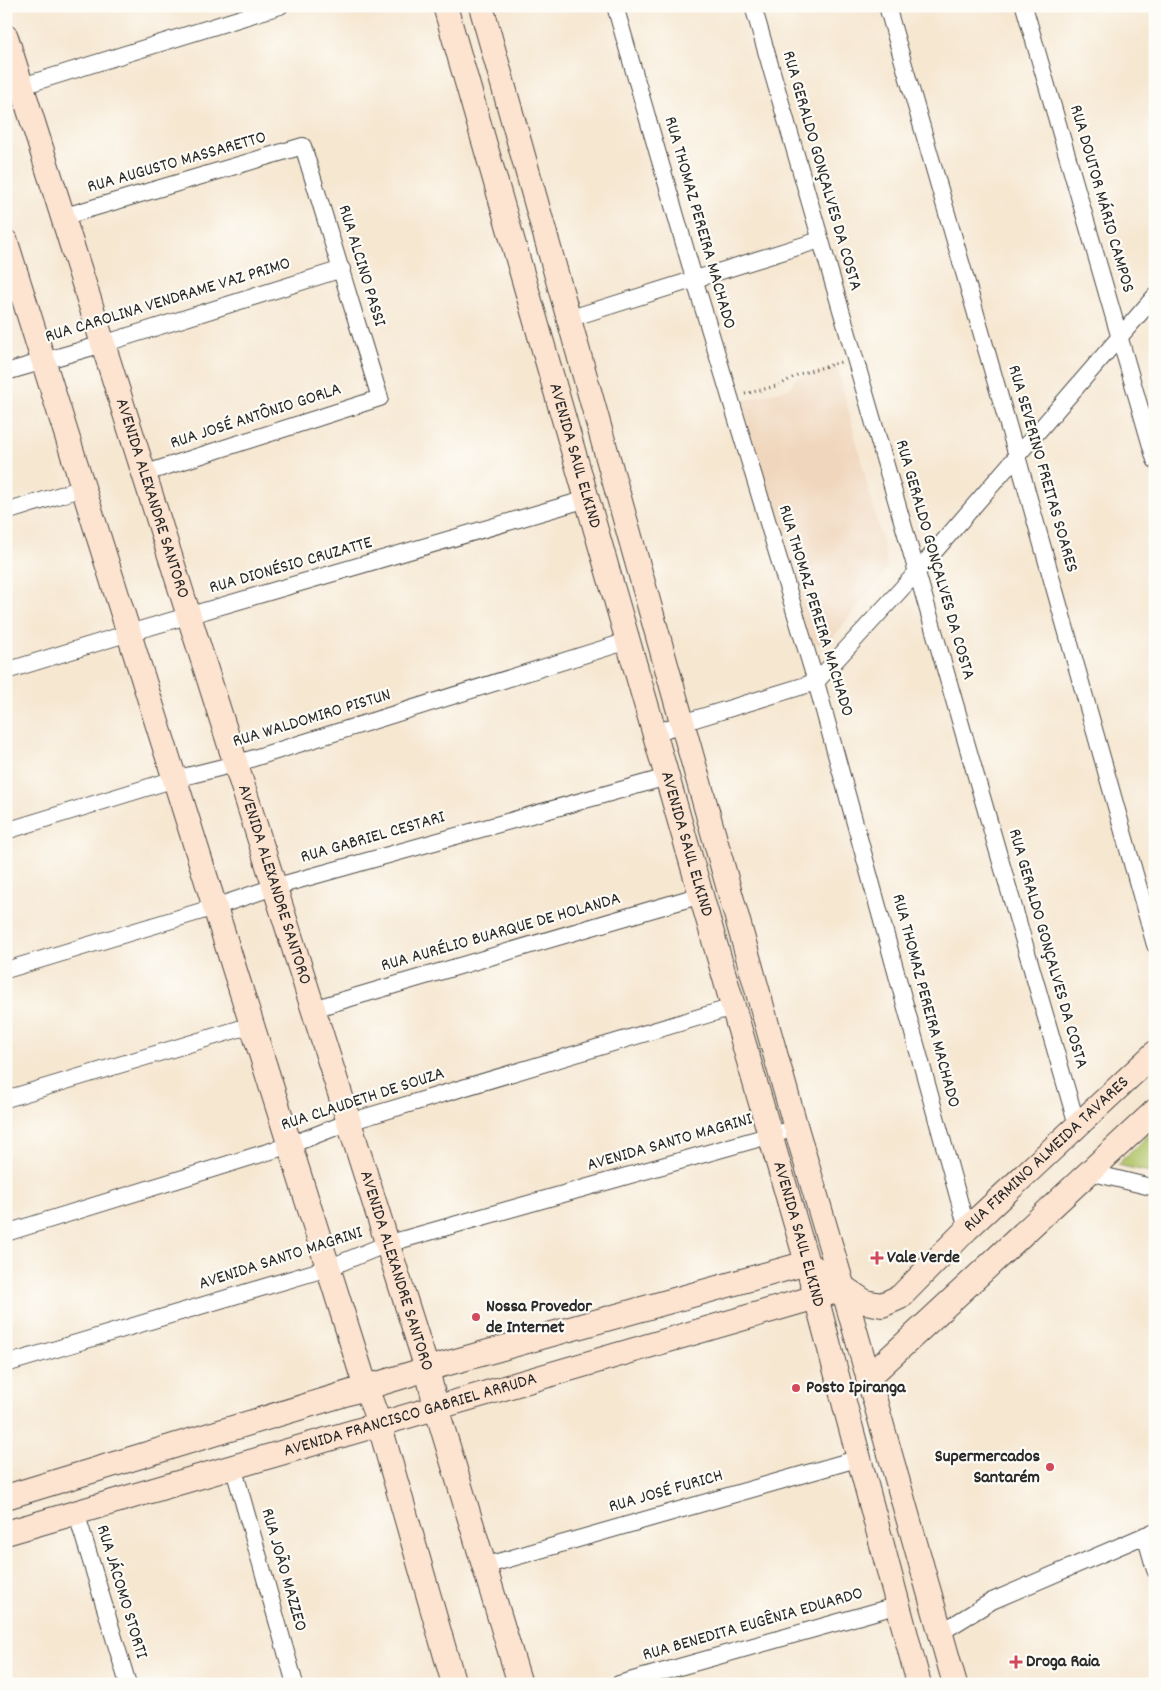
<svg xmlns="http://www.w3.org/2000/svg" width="1161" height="1690" font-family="Dekko,sans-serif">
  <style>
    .built { fill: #f0d6bc }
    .green { fill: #b1c366; stroke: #6e7748 }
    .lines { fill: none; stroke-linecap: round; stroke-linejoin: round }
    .street-casing { stroke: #494744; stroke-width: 18 }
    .secondary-casing { stroke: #494744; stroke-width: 26 }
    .path { stroke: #494744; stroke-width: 3; stroke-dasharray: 1 4; stroke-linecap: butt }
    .street { stroke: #fff; stroke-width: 16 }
    .secondary { stroke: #fde4d1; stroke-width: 24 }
    .poi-dot { fill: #d1495b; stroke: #fdfcf7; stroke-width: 2 }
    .labels { text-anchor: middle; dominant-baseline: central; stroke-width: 4.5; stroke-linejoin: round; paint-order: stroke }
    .street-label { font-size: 18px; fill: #2b2b2b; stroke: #fdfcf7 }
    .poi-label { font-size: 18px; font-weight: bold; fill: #2b2b2b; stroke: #fdfcf7; text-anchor: start }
  </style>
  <rect width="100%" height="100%" fill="#fdfcf7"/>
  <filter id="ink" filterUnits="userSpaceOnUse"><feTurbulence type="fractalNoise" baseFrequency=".02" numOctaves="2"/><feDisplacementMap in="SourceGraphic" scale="10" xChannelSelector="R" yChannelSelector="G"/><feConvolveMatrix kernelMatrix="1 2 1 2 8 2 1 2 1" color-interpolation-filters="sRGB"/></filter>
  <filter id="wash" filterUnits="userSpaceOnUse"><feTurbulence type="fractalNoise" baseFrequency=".0096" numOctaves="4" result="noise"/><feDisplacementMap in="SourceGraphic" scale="20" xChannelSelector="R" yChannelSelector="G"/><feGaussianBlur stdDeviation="1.12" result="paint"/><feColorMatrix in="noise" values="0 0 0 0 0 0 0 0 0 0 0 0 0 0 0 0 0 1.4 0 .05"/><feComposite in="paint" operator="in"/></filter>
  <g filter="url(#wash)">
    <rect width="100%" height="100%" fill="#f6e7d1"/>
    <path class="built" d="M837 366 886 557 887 567 882 576 831 640 822 645 810 641 806 635 742 401 790 388 795 378Z"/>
    <path class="green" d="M1155 1129V1173L1117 1165Z"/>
  </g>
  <g filter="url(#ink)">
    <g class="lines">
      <g class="street-casing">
        <path id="street" d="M615 6 694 278 816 682 967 1229
          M753 6 1077 1125
          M887 6 1017 456 1155 945
          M1024 6 1155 460
          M6 91 280 6
          M62 217 303 146 380 398 143 474
          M568 319 820 240
          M6 372 103 344 342 269
          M6 512 83 488
          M6 671 129 633 587 499
          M654 734 682 723 816 682 916 573 1155 296
          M6 831 175 779 235 764 628 641
          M6 970 215 907 274 887 667 777
          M313 1009 701 895
          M6 1099 252 1025
          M1089 1172 1155 1188
          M6 1233 290 1145 349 1122 733 1007
          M6 1364 328 1268 387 1244 796 1128
          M233 1466 295 1684
          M76 1512 128 1684
          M1145 1535 1155 1570
          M484 1566 860 1458
          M940 1633 992 1601 1155 1531
          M619 1684 899 1605"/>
      </g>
      <g class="secondary-casing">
        <g id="secondary">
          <path id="s1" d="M445 6 807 1263 919 1684"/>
          <path d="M481 6 796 1128 843 1288 955 1684"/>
          <path id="s2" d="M6 37 427 1369 436 1407 520 1684"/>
          <path d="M6 242 366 1388 379 1423 454 1684"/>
          <path d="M868 1378 1155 1111"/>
          <path id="s3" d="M6 1497 427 1369 807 1263 865 1302 882 1305 900 1297 967 1229 1155 1053"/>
          <path id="s4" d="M6 1533 830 1293"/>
        </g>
      </g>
      <path class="path" d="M745 394 780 385 799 374 841 362"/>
      <use href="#street" class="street"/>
      <use href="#secondary" class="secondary"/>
    </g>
  </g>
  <g class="poi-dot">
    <path d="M874.5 1250.5h5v5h5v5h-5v5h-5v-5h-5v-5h5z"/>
    <circle cx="476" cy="1317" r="5"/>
    <circle cx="796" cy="1388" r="5"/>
    <circle cx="1050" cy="1467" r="5"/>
    <path d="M1013.5 1654.5h5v5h5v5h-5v5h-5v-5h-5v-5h5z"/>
  </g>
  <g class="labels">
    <g class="street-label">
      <text transform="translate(177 163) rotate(-16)">RUA AUGUSTO MASSARETTO</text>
      <text transform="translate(821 171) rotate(74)">RUA GERALDO GONÇALVES DA COSTA</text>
      <text transform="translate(1101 199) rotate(74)">RUA DOUTOR MÁRIO CAMPOS</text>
      <text transform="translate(699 223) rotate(74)">RUA THOMAZ PEREIRA MACHADO</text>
      <text transform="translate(361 266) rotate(73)">RUA ALCINO PASSI</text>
      <text transform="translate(168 301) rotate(-17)">RUA CAROLINA VENDRAME VAZ PRIMO</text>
      <text transform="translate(256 417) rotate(-18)">RUA JOSÉ ANTÔNIO GORLA</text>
      <text stroke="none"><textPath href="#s1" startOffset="468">AVENIDA SAUL ELKIND</textPath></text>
      <text transform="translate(1042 469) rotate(74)">RUA SEVERINO FREITAS SOARES</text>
      <text stroke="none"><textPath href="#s2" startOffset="484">AVENIDA ALEXANDRE SANTORO</textPath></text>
      <text transform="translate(934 560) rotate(74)">RUA GERALDO GONÇALVES DA COSTA</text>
      <text transform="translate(291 566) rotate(-16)">RUA DIONÉSIO CRUZATTE</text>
      <text transform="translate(815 611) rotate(73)">RUA THOMAZ PEREIRA MACHADO</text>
      <text transform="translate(312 719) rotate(-17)">RUA WALDOMIRO PISTUN</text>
      <text transform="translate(373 838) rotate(-16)">RUA GABRIEL CESTARI</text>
      <text stroke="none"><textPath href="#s1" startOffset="872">AVENIDA SAUL ELKIND</textPath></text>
      <text stroke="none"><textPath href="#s2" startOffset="889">AVENIDA ALEXANDRE SANTORO</textPath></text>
      <text transform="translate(501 933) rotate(-16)">RUA AURÉLIO BUARQUE DE HOLANDA</text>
      <text transform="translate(1047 949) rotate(74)">RUA GERALDO GONÇALVES DA COSTA</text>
      <text transform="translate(925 1001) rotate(75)">RUA THOMAZ PEREIRA MACHADO</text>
      <text transform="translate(363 1100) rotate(-18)">RUA CLAUDETH DE SOUZA</text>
      <text transform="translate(670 1143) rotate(-16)">AVENIDA SANTO MAGRINI</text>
      <text stroke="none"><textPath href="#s3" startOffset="1146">RUA FIRMINO ALMEIDA TAVARES</textPath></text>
      <text stroke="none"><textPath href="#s1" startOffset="1278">AVENIDA SAUL ELKIND</textPath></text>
      <text transform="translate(281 1259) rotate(-18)">AVENIDA SANTO MAGRINI</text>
      <text stroke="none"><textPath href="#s2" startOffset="1294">AVENIDA ALEXANDRE SANTORO</textPath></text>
      <text stroke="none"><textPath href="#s4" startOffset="421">AVENIDA FRANCISCO GABRIEL ARRUDA</textPath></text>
      <text transform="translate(666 1492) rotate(-16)">RUA JOSÉ FURICH</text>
      <text transform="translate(283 1570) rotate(74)">RUA JOÃO MAZZEO</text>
      <text transform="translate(121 1592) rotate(73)">RUA JÁCOMO STORTI</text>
      <text transform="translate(753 1625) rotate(-16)">RUA BENEDITA EUGÊNIA EDUARDO</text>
    </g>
    <g class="poi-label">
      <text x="887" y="1258">Vale Verde</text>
      <text x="486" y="1307">Nossa Provedor<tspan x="486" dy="21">de Internet</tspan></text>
      <text x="806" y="1388">Posto Ipiranga</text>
      <text x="1040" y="1457" text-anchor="end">Supermercados<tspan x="1040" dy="21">Santarém</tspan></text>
      <text x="1026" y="1662">Droga Raia</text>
    </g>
  </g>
  <rect width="1161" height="1690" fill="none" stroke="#fdfcf7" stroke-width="25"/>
</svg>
